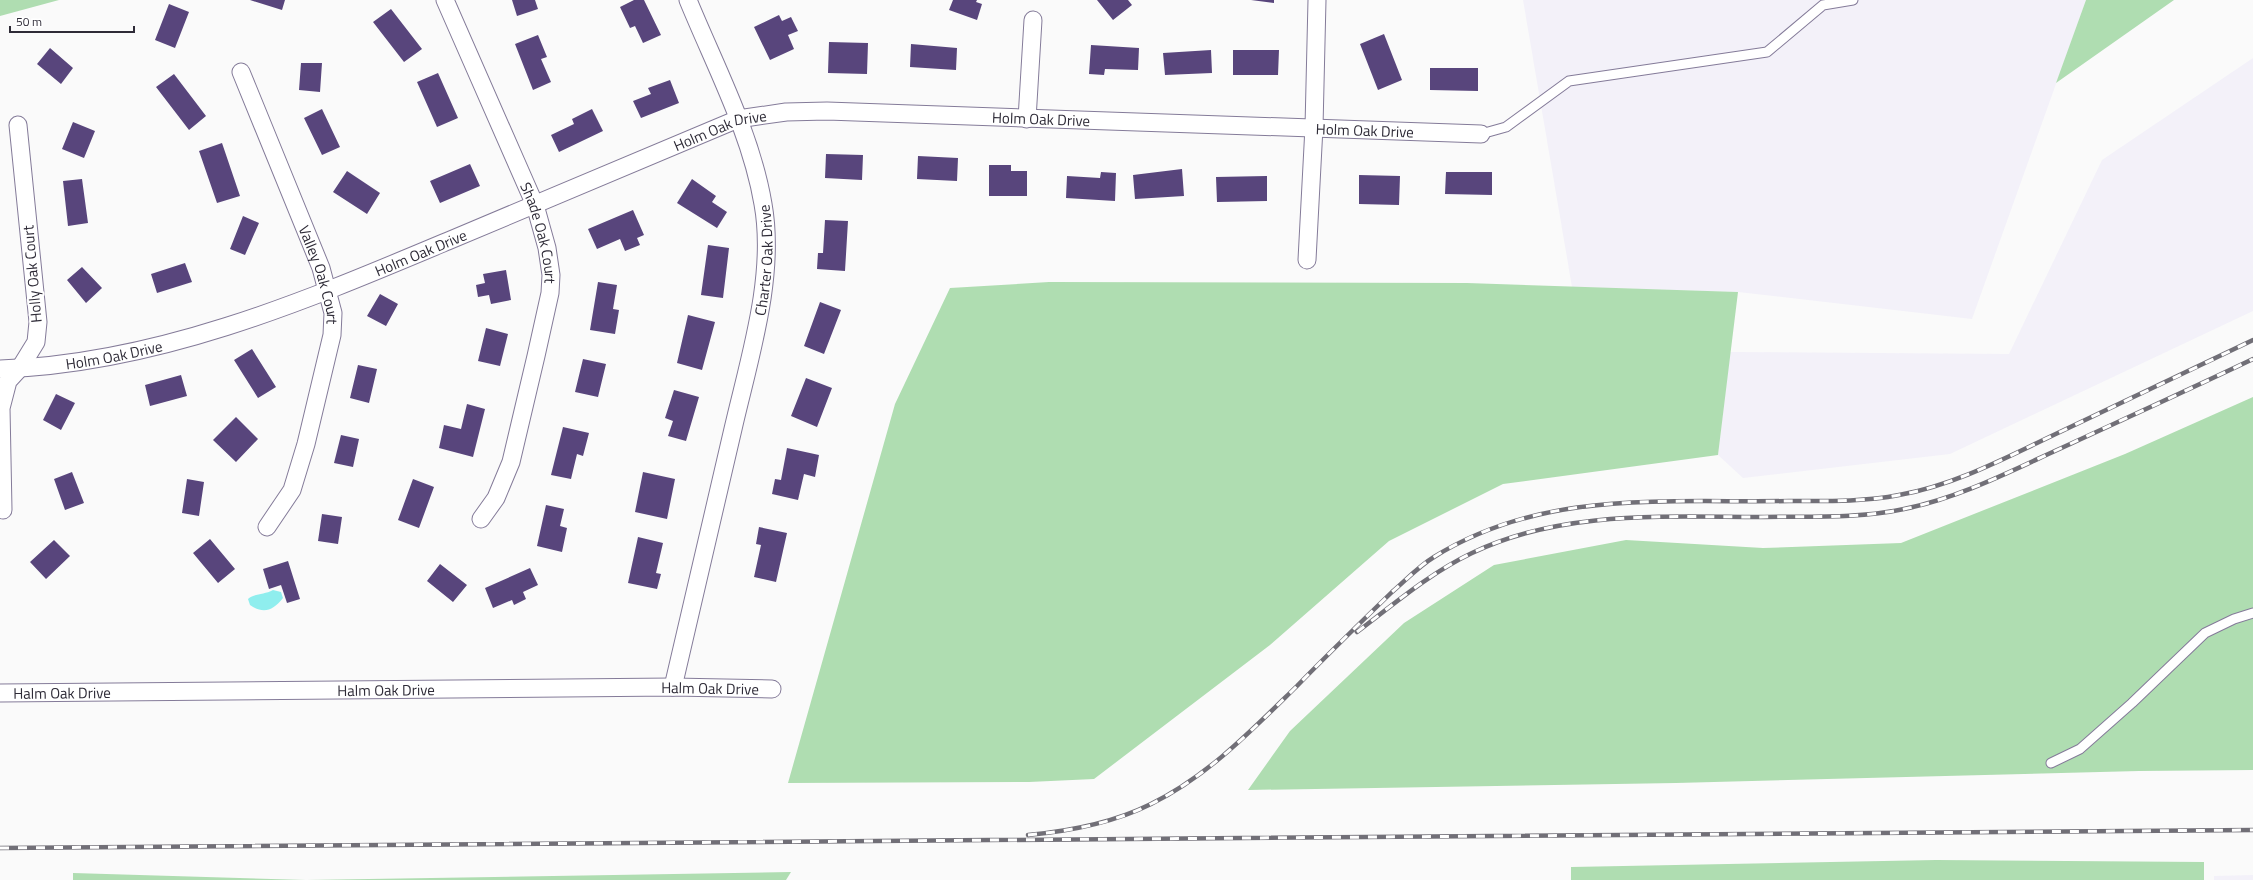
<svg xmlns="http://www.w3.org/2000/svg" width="2253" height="880" font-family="'Titillium Web',sans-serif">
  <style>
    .built { fill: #f3f1f9 }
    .green { fill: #afddb1 }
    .water { fill: #8feeee }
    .building { fill: #58457c }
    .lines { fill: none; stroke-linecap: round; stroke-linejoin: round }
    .lane-casing { stroke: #847b99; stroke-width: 11 }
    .street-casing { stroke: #847b99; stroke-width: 19 }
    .lane { stroke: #fff; stroke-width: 9 }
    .street { stroke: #fff; stroke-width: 17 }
    .rail-casing { stroke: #716f77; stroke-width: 4.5 }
    .rail { stroke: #fff; stroke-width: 3; stroke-dasharray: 9; stroke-linecap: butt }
    .labels { text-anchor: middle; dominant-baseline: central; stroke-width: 4; stroke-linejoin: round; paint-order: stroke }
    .street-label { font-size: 15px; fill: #2e2b37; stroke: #fff }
  </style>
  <rect width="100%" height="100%" fill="#fafafa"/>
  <path class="built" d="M1523 0H2086L1972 319 1738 292 1572 287Z
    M2253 58V311L1950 454 1743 478 1718 455 1730 352 2009 354 2102 160Z
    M2253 875V880H2214V876Z"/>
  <path class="green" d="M0 0H59L0 16Z
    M2086 0H2174L2056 83Z
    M1049 282 1467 283 1738 292 1718 455 1503 484 1389 541 1270 645 1094 779 1029 782 788 783 895 404 950 288Z
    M2253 397V770L2139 771 1676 783 1248 790 1290 731 1404 623 1494 565 1626 540 1763 548 1901 543 2125 454Z
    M1936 860 2204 862V880H1571V867Z
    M791 872 786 880H73V873L306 880Z"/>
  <path class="water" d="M273 590 281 592 283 598C273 611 263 614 250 605L248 599C255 593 264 595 273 590Z"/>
  <path class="building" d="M250 0H285L282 10Z
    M512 0H535L538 9 517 16Z
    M634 0H644L661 35 643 43 635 26 630 28 620 7Z
    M953 0H977L976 2 982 4 977 20 949 10Z
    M1097 0H1128L1132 5 1113 20Z
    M1251 0H1274V3Z
    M169 4 189 12 175 48 155 40Z
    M391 9 422 49 404 62 373 22Z
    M779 15 782 21 791 17 798 31 788 35 794 49 770 60 754 27Z
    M1384 34 1402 80 1378 90 1360 44Z
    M538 35 547 57 541 59 551 82 533 90 515 44Z
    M829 42 868 43 867 74 828 73Z
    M911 44 957 48 956 70 910 67Z
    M1091 45 1139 48 1138 70 1105 69 1104 75 1089 74Z
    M50 48 73 68 61 84 37 64Z
    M1211 50 1212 73 1165 75 1163 53Z
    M1233 50H1279L1278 75H1233Z
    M301 63H322L320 92 299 90Z
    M1430 68H1478V91L1430 90Z
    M438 73 458 118 437 127 417 82Z
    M174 74 206 116 189 130 156 87Z
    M670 80 679 103 641 118 633 101 651 94 648 88Z
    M322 109 340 147 322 155 304 118Z
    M592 109 603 131 559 152 551 135 574 124 572 119Z
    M73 122 95 131 84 158 62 149Z
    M222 143 240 196 217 203 199 151Z
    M826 154 863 155 862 180 825 178Z
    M918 156 958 158 957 181 917 179Z
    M470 164 480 186 440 203 430 181Z
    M989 165H1011V171H1027V196H989Z
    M1182 169 1184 196 1135 199 1133 175Z
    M347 171 380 193 367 214 333 192Z
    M1101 172 1116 173 1115 201 1066 198 1067 176 1100 178Z
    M1446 172H1492V195L1445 194Z
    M1359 175 1400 176 1399 205 1359 204Z
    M1267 176V201L1217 202 1216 177Z
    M82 179 88 223 68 226 63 181Z
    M692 179 716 196 712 202 727 212 717 228 677 203Z
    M633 210 644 235 637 238 640 245 625 251 620 239 597 249 588 229Z
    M243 216 259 223 245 255 230 249Z
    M825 220 848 221 845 271 817 269 818 253H823Z
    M708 245 729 248 723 298 701 295Z
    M185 263 192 282 157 293 151 274Z
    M82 267 102 288 86 303 67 280Z
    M506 270 511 300 491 304 489 295 478 297 476 285 485 283 483 274Z
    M598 282 617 285 613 309 619 310 615 334 590 330Z
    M380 294 398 304 386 326 367 316Z
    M820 302 841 310 824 354 804 346Z
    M688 315 715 322 702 370 677 363Z
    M486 328 508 334 500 366 478 361Z
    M252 349 276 387 258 398 234 360Z
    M583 359 606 364 598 397 575 392Z
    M358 365 377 369 369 403 350 398Z
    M181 375 187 396 150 406 145 385Z
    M806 378 832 388 817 427 791 416Z
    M674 390 699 397 686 441 668 436 673 421 665 418Z
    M56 394 75 403 61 430 43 420Z
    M467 404 485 409 473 457 439 448 444 425 461 429Z
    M236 417 258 439 236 462 213 440Z
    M563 427 589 433 583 456 577 454 571 479 551 475Z
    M341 435 359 439 353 467 334 463Z
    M787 448 819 455 815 477 804 474 798 500 772 494 775 479 781 480Z
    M72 472 84 503 65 510 54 479Z
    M643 472 675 479 667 519 635 512Z
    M187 479 204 482 199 516 182 513Z
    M413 479 434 487 419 528 398 520Z
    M546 505 564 509 560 526 567 528 562 552 537 546Z
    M322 514 342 517 338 544 318 541Z
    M759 527 787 533 776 582 754 577 761 545 756 544Z
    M638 537 663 543 656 573 661 574 657 589 628 583Z
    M210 539 235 569 218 583 193 553Z
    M54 540 70 556 46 579 30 562Z
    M288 561 300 599 287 603 281 585 269 589 263 569Z
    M440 564 467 585 453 602 427 581Z
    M530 568 538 585 523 592 526 599 514 605 512 600 493 608 485 588Z"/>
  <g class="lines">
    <g class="lane-casing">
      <path id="lane" d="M1481 134 1506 127 1569 81 1767 52 1823 5 1853 0
        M2051 763 2080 749 2132 703 2205 633 2234 619 2253 613"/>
    </g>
    <g class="street-casing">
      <g id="street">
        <path id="s1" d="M445 0 535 205 547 248 551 275 550 293 536 356 511 462 496 498 481 519"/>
        <path id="s2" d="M241 72 321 268 333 313 332 335 306 444 292 490 267 527"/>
        <path d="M1027 119 1033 20"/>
        <path d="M1307 260 1314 127 1317 0"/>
        <path id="s3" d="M0 369C157 364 305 301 448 241 544 201 641 160 738 119L786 112 827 111 1481 134"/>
        <path d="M3 510 1 408 8 381 20 368 36 342 38 322 18 125"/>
        <path id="s4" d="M673 687C693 601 713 515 733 429 749 359 776 276 763 204 751 133 715 66 688 0"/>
        <path id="s5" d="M0 693 673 687 772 689"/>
      </g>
    </g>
    <use href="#lane" class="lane"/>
    <use href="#street" class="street"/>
    <g class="rail-casing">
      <path id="rail" d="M1357 632C1394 604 1430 573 1472 553 1562 510 1663 517 1760 517 1808 516 1857 519 1904 509 1958 498 2007 473 2057 450 2122 420 2188 390 2253 359
        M1028 835C1071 831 1113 823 1151 804 1208 776 1252 730 1297 686 1328 654 1360 623 1392 592 1406 580 1419 566 1434 557 1543 489 1666 503 1789 501 1825 501 1863 502 1899 495 1956 485 2009 456 2062 431 2125 401 2189 371 2253 340
        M0 848 2253 830"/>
    </g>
    <use href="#rail" class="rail"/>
  </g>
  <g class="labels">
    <g class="street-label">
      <text stroke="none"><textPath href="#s3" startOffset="1087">Holm Oak Drive</textPath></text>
      <text stroke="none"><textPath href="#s3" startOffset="1411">Holm Oak Drive</textPath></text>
      <text stroke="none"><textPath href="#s3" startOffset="763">Holm Oak Drive</textPath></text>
      <text stroke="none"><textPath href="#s1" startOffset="252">Shade Oak Court</textPath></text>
      <text stroke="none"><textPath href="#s3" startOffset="439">Holm Oak Drive</textPath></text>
      <text stroke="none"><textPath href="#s4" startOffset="437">Charter Oak Drive</textPath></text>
      <text transform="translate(32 274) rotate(-95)">Holly Oak Court</text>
      <text stroke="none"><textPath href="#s2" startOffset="218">Valley Oak Court</textPath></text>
      <text stroke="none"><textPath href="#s3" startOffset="115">Holm Oak Drive</textPath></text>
      <text stroke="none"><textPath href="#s5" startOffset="710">Halm Oak Drive</textPath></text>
      <text stroke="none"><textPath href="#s5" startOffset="386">Halm Oak Drive</textPath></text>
      <text stroke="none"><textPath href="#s5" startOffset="62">Halm Oak Drive</textPath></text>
    </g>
  </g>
  <path d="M10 26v6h124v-6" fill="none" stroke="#2e2b37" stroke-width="2"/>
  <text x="16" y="26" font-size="12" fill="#2e2b37" stroke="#ffffff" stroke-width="3" paint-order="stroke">50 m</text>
</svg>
